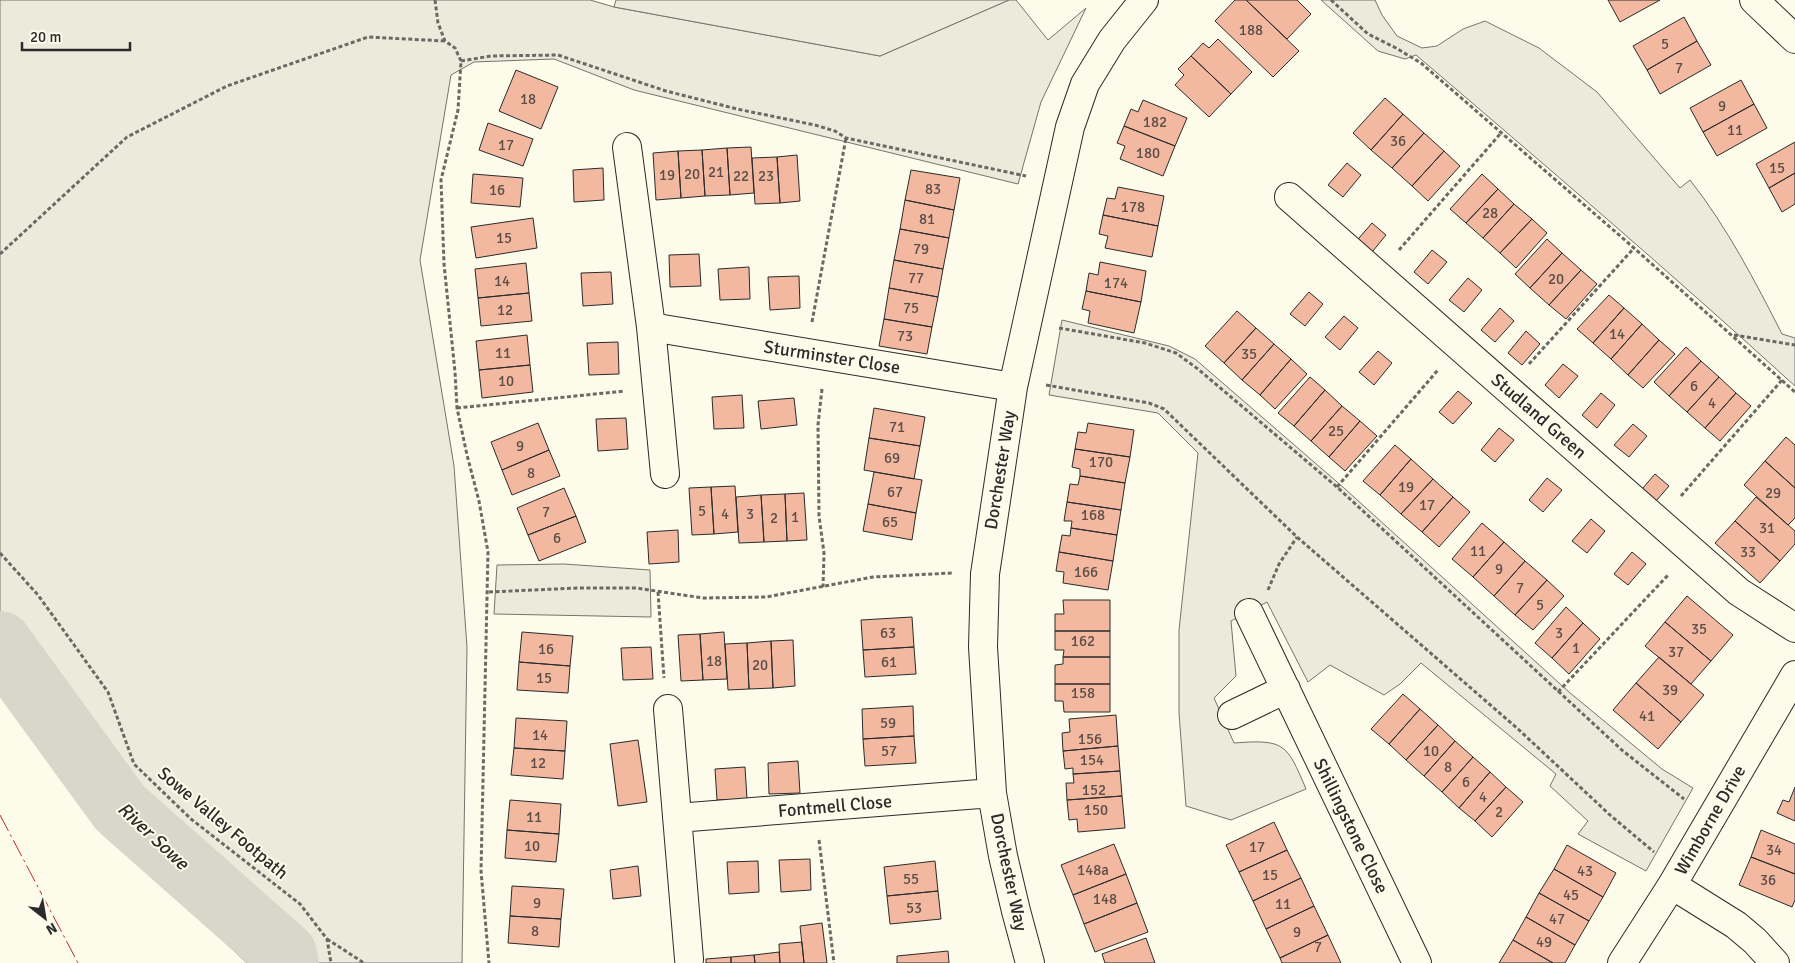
<svg xmlns="http://www.w3.org/2000/svg" width="1795" height="963" font-family="Signika,sans-serif">
  <style>
    .green { fill: #ecebdb; stroke: #74746e }
    .parking { fill: #eceadb; stroke: #74746e }
    .lines { fill: none; stroke-linecap: round; stroke-linejoin: round }
    .river { stroke: #d8d7c9; stroke-width: 64 }
    .building { fill: #f2b8a0; stroke: #2b2b2b }
    .minor-casing { stroke: #2b2b2b; stroke-width: 30 }
    .path { stroke: #6a6964; stroke-width: 3; stroke-dasharray: 4 2.5; stroke-linecap: butt }
    .minor { stroke: #fdfbea; stroke-width: 28 }
    .power { stroke: #c62828; stroke-width: 1; stroke-dasharray: 18 4 2.5 4; stroke-linecap: butt }
    .labels { text-anchor: middle; dominant-baseline: central; stroke-width: 4; stroke-linejoin: round; paint-order: stroke }
    .number-label { font-size: 15px; fill: #5d4e48 }
    .street-label { font-size: 18px; fill: #2b2b2b; stroke: #fdfbea }
    .water-label { font-size: 19px; font-style: italic; fill: #2b2b2b; stroke: #fdfbea }
  </style>
  <rect width="100%" height="100%" fill="#fdfbea"/>
  <path class="green" d="M0 0H590L614 7 880 56 1009 0H1016L1048 40 1086 8 1041 102 1018 184 634 90 554 59 474 62 451 75 420 260 454 466 467 647 462 963H247L154 876 0 671Z
    M1321 0H1375L1382 15 1397 36 1422 48 1437 46 1463 29 1485 21 1539 48 1597 92 1680 188 1690 180C1727 227 1755 281 1782 334L1795 338V386C1671 273 1544 164 1416 55L1405 59 1378 51Z
    M1062 320 1169 346 1195 359 1344 488 1569 692 1662 769 1693 788 1646 871 1578 834 1588 821 1550 786 1556 774 1421 663 1400 684 1384 695 1330 665 1308 682 1267 602 1231 621 1236 676 1214 698 1234 743C1285 739 1287 744 1306 789L1231 820 1186 806 1179 713V630L1198 453 1158 413 1049 395Z
    M564 564 650 570 651 617 494 614 497 565Z"/>
  <path class="parking" d="M616 0H1009L880 56 614 7Z"/>
  <g class="lines">
    <path class="river" d="M0 643 120 808 285 954 287 963"/>
  </g>
  <path class="building" d="M1235 0H1246L1299 51 1273 77 1215 21Z
    M1246 0H1297L1311 14 1287 39Z
    M1608 0H1660L1620 22Z
    M1684 17 1697 41 1647 70 1633 46Z
    M1218 39 1252 72 1231 94 1191 56 1203 43 1209 48Z
    M1697 41 1711 65 1660 94 1647 70Z
    M1191 56 1231 94 1209 117 1175 85 1184 75 1178 69Z
    M516 70 558 87 541 129 499 111Z
    M1741 80 1754 104 1703 132 1690 108Z
    M1385 98 1403 114 1371 150 1353 133Z
    M1143 100 1187 118 1175 146 1124 126 1131 109 1138 112Z
    M1754 104 1767 128 1717 156 1703 132Z
    M1403 114 1424 133 1392 168 1371 150Z
    M488 123 533 139 523 166 479 150Z
    M1124 126 1175 146 1163 176 1120 159 1125 146 1117 143Z
    M1424 133 1444 151 1412 186 1392 168Z
    M1795 142V173L1769 188 1756 164Z
    M751 147 754 193 730 195 727 148Z
    M727 148 730 195 705 196 702 150Z
    M702 150 705 196 681 198 678 151Z
    M678 151 681 198 656 200 653 153Z
    M1444 151 1460 166 1428 201 1412 186Z
    M797 155 800 201 780 203 777 157Z
    M777 157 780 203 755 204 752 158Z
    M1347 163 1361 175 1343 197 1328 185Z
    M603 168 604 200 574 202 573 170Z
    M911 170 960 178 954 210 905 200Z
    M1795 173V204L1782 212 1769 188Z
    M473 174 523 178 520 207 471 203Z
    M1482 174 1498 189 1466 223 1450 209Z
    M1118 187 1164 196 1158 226 1103 215 1107 198 1115 199Z
    M1498 189 1514 204 1483 238 1466 223Z
    M905 200 954 210 949 238 900 229Z
    M1514 204 1532 219 1500 253 1483 238Z
    M1103 215 1158 226 1152 257 1105 248 1108 236 1099 234Z
    M533 218 537 248 476 258 471 227Z
    M1532 219 1547 233 1516 268 1500 253Z
    M1372 223 1386 235 1368 257 1353 245Z
    M900 229 949 238 943 269 894 260Z
    M1547 239 1562 253 1530 288 1515 274Z
    M1432 250 1447 262 1428 284 1414 272Z
    M1562 253 1581 270 1549 305 1530 288Z
    M699 254 701 286 670 287 669 255Z
    M894 260 943 269 938 297 889 288Z
    M1100 262 1146 271 1141 302 1086 291 1089 273 1098 275Z
    M526 263 529 293 478 298 475 269Z
    M749 267 750 299 720 300 718 269Z
    M1581 270 1597 284 1566 319 1549 305Z
    M611 272 613 304 583 306 581 273Z
    M799 276 800 308 770 310 768 277Z
    M1468 278 1482 290 1464 312 1449 300Z
    M889 288 938 297 932 327 884 319Z
    M1086 291 1141 302 1134 333 1088 323 1090 311 1082 309Z
    M1309 292 1323 304 1305 326 1290 314Z
    M529 293 532 321 481 326 478 298Z
    M1609 295 1624 308 1593 343 1577 329Z
    M1500 308 1514 321 1495 342 1481 330Z
    M1624 308 1642 324 1611 359 1593 343Z
    M1237 311 1256 328 1224 363 1205 346Z
    M1344 316 1358 328 1340 350 1325 337Z
    M884 319 932 327 927 354 879 346Z
    M1642 324 1659 340 1628 375 1611 359Z
    M1256 328 1274 344 1242 380 1224 363Z
    M1526 331 1540 344 1522 365 1508 353Z
    M527 335 530 365 479 370 476 341Z
    M1659 340 1675 354 1643 388 1628 375Z
    M618 342 619 374 589 375 587 343Z
    M1274 344 1291 359 1260 395 1242 380Z
    M1686 347 1701 361 1669 396 1654 382Z
    M1378 351 1392 363 1374 385 1359 372Z
    M1291 359 1307 374 1275 409 1260 395Z
    M1701 361 1719 377 1687 412 1669 396Z
    M1563 364 1578 376 1559 398 1545 385Z
    M530 365 533 392 482 398 479 370Z
    M1310 377 1325 390 1294 426 1278 413Z
    M1719 377 1736 393 1705 428 1687 412Z
    M1325 390 1342 406 1311 441 1294 426Z
    M1458 391 1472 403 1453 424 1439 412Z
    M1601 393 1615 405 1597 428 1582 415Z
    M1736 393 1751 406 1720 441 1705 428Z
    M742 395 744 428 714 429 712 397Z
    M794 398 797 425 761 429 758 401Z
    M1342 406 1360 421 1329 457 1311 441Z
    M874 408 925 417 920 446 869 438Z
    M626 418 628 449 598 451 596 419Z
    M1360 421 1377 436 1345 471 1329 457Z
    M538 423 549 450 502 470 491 442Z
    M1088 423 1134 430 1130 457 1075 449 1078 432 1086 433Z
    M1633 424 1647 436 1629 457 1614 445Z
    M1499 428 1514 440 1495 462 1481 450Z
    M1786 437 1795 445V488L1765 461Z
    M869 438 920 446 914 479 864 470Z
    M1395 445 1411 459 1380 495 1363 481Z
    M1075 449 1130 457 1125 483 1080 476V469L1072 467Z
    M549 450 560 476 512 495 502 470Z
    M1411 459 1433 479 1401 514 1380 495Z
    M1765 461 1795 488V518L1788 525 1744 485Z
    M874 472 922 480 916 513 868 504Z
    M1655 474 1669 486 1650 508 1636 496Z
    M1080 476 1125 483 1121 510 1067 502 1070 484 1078 485Z
    M1547 478 1562 490 1543 512 1529 500Z
    M1433 479 1453 497 1422 532 1401 514Z
    M735 486 738 532 714 534 711 487Z
    M711 487 714 534 692 535 689 488Z
    M564 488 576 516 528 535 517 508Z
    M804 493 807 540 787 541 785 494Z
    M785 494 787 541 764 542 761 495Z
    M761 495 764 542 739 543 736 497Z
    M1453 497 1470 512 1439 547 1422 532Z
    M1756 497 1795 531V544L1780 561 1735 521Z
    M1067 502 1121 510 1117 535 1071 528 1072 521H1064Z
    M868 504 916 513 912 540 863 531Z
    M576 516 586 542 539 561 528 535Z
    M1591 519 1605 531 1587 553 1572 541Z
    M1735 521 1780 561 1760 583 1715 543Z
    M1482 523 1504 542 1473 577 1452 559Z
    M1071 528 1117 535 1113 561 1059 552 1062 535 1070 536Z
    M678 530 679 562 649 564 647 532Z
    M1504 542 1525 561 1494 596 1473 577Z
    M1059 552 1113 561 1108 590 1063 583 1064 572 1056 571Z
    M1632 552 1646 564 1628 585 1614 574Z
    M1525 561 1547 580 1515 615 1494 596Z
    M1547 580 1564 596 1533 630 1515 615Z
    M1687 596 1733 635 1711 661 1665 622Z
    M1063 600H1110V631H1055V614H1064Z
    M1566 607 1583 623 1552 658 1535 643Z
    M912 617 914 647 863 650 861 620Z
    M1665 622 1711 661 1691 684 1645 646Z
    M1583 623 1600 639 1569 674 1552 658Z
    M1055 631H1110V657H1063L1064 650H1055Z
    M522 632 573 636 570 666 519 662Z
    M724 632 727 679 703 680 700 634Z
    M700 634 703 680 681 681 678 635Z
    M793 640 795 686 773 688 771 641Z
    M771 641 773 688 749 689 747 643Z
    M747 643 749 689 728 690 725 644Z
    M651 647 653 679 623 680 621 648Z
    M914 647 916 674 865 677 863 650Z
    M1063 657H1110V684H1055V665L1063 664Z
    M1659 657 1704 695 1681 722 1636 683Z
    M519 662 570 666 568 693 517 690Z
    M1636 683 1681 722 1658 749 1613 710Z
    M1055 684H1110V712H1064L1063 701H1055Z
    M1403 694 1420 709 1389 744 1371 729Z
    M913 706 914 736 863 739 862 709Z
    M1420 709 1438 725 1406 760 1389 744Z
    M1116 715 1118 746 1063 751 1062 733 1070 732 1069 719Z
    M516 718 567 721 565 751 514 748Z
    M1438 725 1455 741 1424 776 1406 760Z
    M914 736 916 763 865 766 863 739Z
    M638 740 647 802 618 806 610 744Z
    M1455 741 1473 757 1442 792 1424 776Z
    M1118 746 1120 771 1073 774V768L1065 769 1063 751Z
    M514 748 565 751 563 779 511 775Z
    M1473 757 1490 772 1459 808 1442 792Z
    M798 761 800 793 769 794 768 763Z
    M745 767 747 799 717 800 715 769Z
    M1120 771 1122 796 1067 800 1066 783H1074L1073 774Z
    M1490 772 1506 787 1475 821 1459 808Z
    M1506 787 1523 802 1492 837 1475 821Z
    M1795 787V821L1777 813 1783 800 1789 802Z
    M1122 796 1125 828 1078 832 1077 819 1069 820 1067 800Z
    M510 800 561 804 559 834 507 830Z
    M1274 822 1287 850 1239 872 1226 845Z
    M507 830 559 834 556 862 505 858Z
    M1761 830 1795 844V874L1751 857Z
    M1114 844 1126 874 1073 895 1061 865Z
    M1567 845 1616 873 1603 897 1554 869Z
    M1287 850 1301 878 1253 901 1239 872Z
    M1751 857 1795 874V900L1792 907 1739 885Z
    M810 859 811 890 781 892 779 860Z
    M758 861 759 892 729 894 727 862Z
    M935 861 938 891 887 896 884 867Z
    M638 866 641 896 613 899 610 870Z
    M1554 869 1603 897 1589 921 1539 893Z
    M1126 874 1137 903 1084 924 1073 895Z
    M1301 878 1314 906 1266 929 1253 901Z
    M512 886 564 889 561 919 510 916Z
    M938 891 941 919 890 924 887 896Z
    M1539 893 1589 921 1575 945 1526 917Z
    M1137 903 1148 932 1095 952 1084 924Z
    M1314 906 1328 935 1280 958 1266 929Z
    M510 916 561 919 559 947 508 943Z
    M1526 917 1575 945 1565 963H1553L1513 940Z
    M822 923 827 963H804L800 926Z
    M1328 935 1341 963H1282L1280 958Z
    M1146 938 1155 963H1105L1102 954Z
    M1513 940 1553 963H1499Z
    M802 942 804 963H780L779 944Z
    M948 951 949 963H897V956Z
    M779 952 780 963H755L754 955Z
    M754 955 755 963H731V957Z
    M731 957V963H706V959Z"/>
  <g class="lines">
    <g class="minor-casing">
      <path id="minor" d="M1754 0 1795 39
        M627 147 651 327 665 474
        M1289 197 1739 592 1795 628
        M651 327 1013 387
        M1249 613 1417 963
        M668 709 689 959
        M1232 715 1286 689
        M677 818 992 793
        M1672 885 1736 925 1755 941 1775 963
        M1030 963 1016 911 1003 856 992 793 983 647 985 574 1013 387 1070 127 1085 84 1112 40 1144 0
        M1622 963 1672 885 1795 675"/>
    </g>
    <path class="path" d="M435 0 438 23 445 41 455 48 461 61 458 110 441 180 444 264 455 372 457 408 467 455 479 501 488 552 481 871 489 963
      M1331 0 1368 34 1396 48 1421 63 1634 248 1795 392
      M461 61 491 56 558 55 666 91 737 109 815 125 835 131 846 138 1026 176
      M1399 250 1501 133
      M0 254 127 137 227 86 368 37 445 41
      M812 322 846 138
      M1059 328 1145 343 1176 353 1198 369 1337 487 1623 751 1684 799
      M1734 335 1795 345
      M1529 364 1634 248
      M1046 385 1149 403 1164 409 1297 537 1518 729 1610 815 1654 852
      M822 389 818 425 819 516 824 553 823 587
      M457 408 625 391
      M1337 487 1438 370
      M1681 496 1782 380
      M0 553 38 595 108 692 134 764 191 819 300 904 327 939 331 963
      M1268 590 1279 564 1297 537
      M489 592 578 588H636L703 598 766 597 873 577 952 573
      M658 592 664 678
      M1558 692 1669 574
      M819 840 834 963
      M327 939 364 963"/>
    <use href="#minor" class="minor"/>
    <path class="power" d="M0 815 78 963"/>
  </g>
  <g class="labels">
    <g class="number-label">
      <text x="1251" y="30">188</text>
      <text x="1665" y="44">5</text>
      <text x="1679" y="68">7</text>
      <text x="528" y="99">18</text>
      <text x="1722" y="106">9</text>
      <text x="1155" y="122">182</text>
      <text x="1735" y="130">11</text>
      <text x="1398" y="141">36</text>
      <text x="506" y="145">17</text>
      <text x="1148" y="153">180</text>
      <text x="1777" y="168">15</text>
      <text x="716" y="172">21</text>
      <text x="692" y="174">20</text>
      <text x="667" y="175">19</text>
      <text x="741" y="176">22</text>
      <text x="766" y="176">23</text>
      <text x="933" y="189">83</text>
      <text x="497" y="190">16</text>
      <text x="1133" y="207">178</text>
      <text x="1490" y="213">28</text>
      <text x="927" y="219">81</text>
      <text x="504" y="238">15</text>
      <text x="921" y="249">79</text>
      <text x="916" y="278">77</text>
      <text x="1556" y="279">20</text>
      <text x="502" y="281">14</text>
      <text x="1116" y="283">174</text>
      <text x="911" y="308">75</text>
      <text x="505" y="310">12</text>
      <text x="1617" y="334">14</text>
      <text x="905" y="336">73</text>
      <text x="503" y="353">11</text>
      <text x="1249" y="354">35</text>
      <text x="506" y="381">10</text>
      <text x="1694" y="386">6</text>
      <text x="1712" y="403">4</text>
      <text x="897" y="427">71</text>
      <text x="1336" y="431">25</text>
      <text x="520" y="446">9</text>
      <text x="892" y="458">69</text>
      <text x="1101" y="462">170</text>
      <text x="531" y="473">8</text>
      <text x="1406" y="487">19</text>
      <text x="895" y="492">67</text>
      <text x="1773" y="493">29</text>
      <text x="1427" y="505">17</text>
      <text x="702" y="511">5</text>
      <text x="546" y="512">7</text>
      <text x="725" y="514">4</text>
      <text x="750" y="514">3</text>
      <text x="1093" y="515">168</text>
      <text x="795" y="517">1</text>
      <text x="774" y="518">2</text>
      <text x="890" y="522">65</text>
      <text x="1767" y="528">31</text>
      <text x="557" y="538">6</text>
      <text x="1478" y="551">11</text>
      <text x="1748" y="552">33</text>
      <text x="1499" y="569">9</text>
      <text x="1086" y="572">166</text>
      <text x="1520" y="588">7</text>
      <text x="1540" y="605">5</text>
      <text x="1699" y="629">35</text>
      <text x="888" y="633">63</text>
      <text x="1559" y="633">3</text>
      <text x="1083" y="641">162</text>
      <text x="1576" y="648">1</text>
      <text x="546" y="649">16</text>
      <text x="1676" y="652">37</text>
      <text x="714" y="661">18</text>
      <text x="889" y="662">61</text>
      <text x="760" y="665">20</text>
      <text x="544" y="678">15</text>
      <text x="1670" y="690">39</text>
      <text x="1083" y="693">158</text>
      <text x="1647" y="716">41</text>
      <text x="888" y="723">59</text>
      <text x="540" y="735">14</text>
      <text x="1090" y="739">156</text>
      <text x="889" y="751">57</text>
      <text x="1431" y="751">10</text>
      <text x="1092" y="760">154</text>
      <text x="538" y="763">12</text>
      <text x="1448" y="767">8</text>
      <text x="1466" y="782">6</text>
      <text x="1094" y="790">152</text>
      <text x="1483" y="797">4</text>
      <text x="1096" y="810">150</text>
      <text x="1499" y="812">2</text>
      <text x="534" y="817">11</text>
      <text x="532" y="846">10</text>
      <text x="1257" y="847">17</text>
      <text x="1774" y="850">34</text>
      <text x="1093" y="870">148a</text>
      <text x="1585" y="871">43</text>
      <text x="1270" y="875">15</text>
      <text x="911" y="879">55</text>
      <text x="1768" y="880">36</text>
      <text x="1571" y="895">45</text>
      <text x="1105" y="899">148</text>
      <text x="537" y="903">9</text>
      <text x="1283" y="904">11</text>
      <text x="914" y="908">53</text>
      <text x="1557" y="919">47</text>
      <text x="535" y="931">8</text>
      <text x="1297" y="932">9</text>
      <text x="1544" y="942">49</text>
      <text x="1318" y="947">7</text>
    </g>
    <g class="street-label">
      <text transform="translate(832 357) rotate(9)">Sturminster Close</text>
      <text transform="translate(1539 416) rotate(41)">Studland Green</text>
      <text transform="translate(1000 470) rotate(-81)">Dorchester Way</text>
      <text transform="translate(835 806) rotate(-5)">Fontmell Close</text>
      <text transform="translate(1710 820) rotate(-60)">Wimborne Drive</text>
      <text transform="translate(223 823) rotate(40)">Sowe Valley Footpath</text>
      <text transform="translate(1351 826) rotate(64)">Shillingstone Close</text>
      <text transform="translate(1009 872) rotate(78)">Dorchester Way</text>
    </g>
    <g class="water-label">
      <text transform="translate(153 836) rotate(43)">River Sowe</text>
    </g>
  </g>
  <g transform="translate(45 918) rotate(149)" stroke="#fdfbea" stroke-width="4" paint-order="stroke">
  <path d="M0-4L9 19L0 12L-9 19Z" fill="#2b2b2b"/>
  <text y="-8" font-size="14" font-weight="bold" text-anchor="middle" fill="#2b2b2b">N</text>
  </g>
  <path d="M22 42v8h108v-8" fill="none" stroke="#2b2b2b" stroke-width="2.5"/>
  <text x="30" y="42" font-size="15" fill="#2b2b2b" stroke="#fdfbea" stroke-width="4" paint-order="stroke">20 m</text>
</svg>
